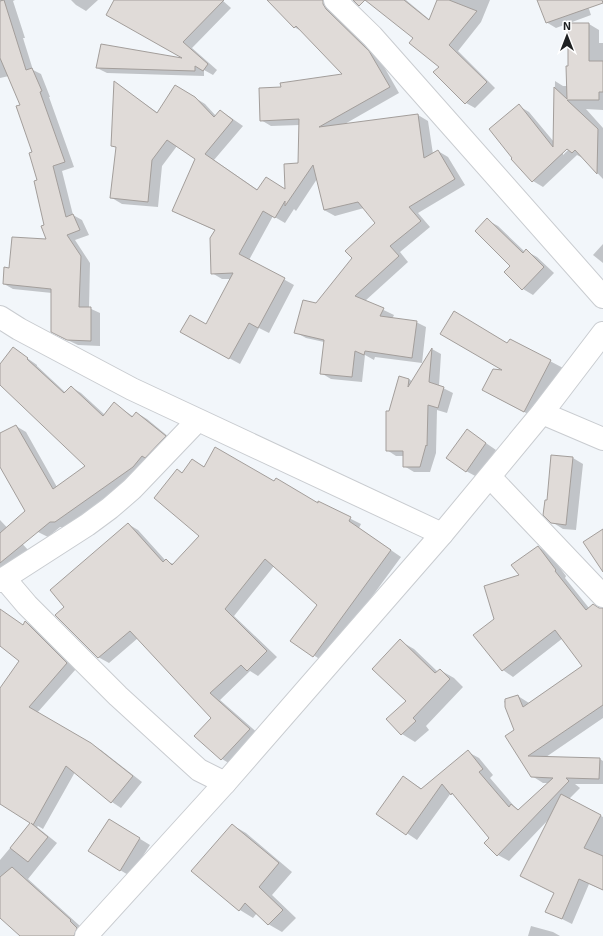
<svg xmlns="http://www.w3.org/2000/svg" width="603" height="936" font-family="'Exo 2',sans-serif">
  <style>
    .shadow { fill: #0003; fill-rule: evenodd }
    .building { fill: #e0dbd8; stroke: #a39e9b }
    .lines { fill: none; stroke-linecap: round; stroke-linejoin: round }
    .minor-casing { stroke: #c9ccd0; stroke-width: 24 }
    .tertiary-casing { stroke: #c9ccd0; stroke-width: 24 }
    .minor { stroke: #fff; stroke-width: 22 }
    .tertiary { stroke: #fff; stroke-width: 22 }
  </style>
  <rect width="100%" height="100%" fill="#f2f6fa"/>
  <path class="shadow" d="M0 0H15L13 1 25 38H23L33 70 41 74 50 97H49L74 167 62 171 73 215 82 220 89 235 75 240 90 263 89 308 100 313V346L78 345 61 337 52 293 13 289 4 284 10 269 48 240 33 153 23 109 9 76 0 78Z
    M71 0H98L86 11 76 5Z
    M115 0H222L231 8 192 48 217 70 213 75 204 70V76L107 73 97 68 186 60Z
    M269 0H326L379 58 399 93 343 125 418 115 428 121 433 154 438 151 448 157 465 185 418 213 430 227 400 252 408 262 365 301 394 315 392 319 416 322 426 327 422 363 375 357 374 360 365 355 362 382 331 379 321 373 324 342 306 338 295 332 354 258 377 223 364 208 335 216 324 210 317 179 296 211 294 209 285 223 273 216 249 260 294 285 269 333 259 328 240 364 181 332 206 325 231 279H222L212 273 216 231 173 211 196 159 177 146 162 166 158 207 122 204 112 198 117 148 112 145 115 83 158 113 186 92 205 104 216 116 220 111 230 117 243 126 214 160 258 190H286L299 164 300 125 271 126 261 120 282 88 344 75 303 32 294 27Z
    M367 0H406L430 20 438 0H490L481 22 458 51 495 88 475 108 466 103 440 66 414 38Z
    M538 0H586L591 15 556 28 546 22Z
    M589 24 599 30V43H603V110L586 109 603 128V179L583 158 577 155 543 187 533 181 513 159 519 106 529 112 554 142 555 81 563 86H568L569 67ZM570 145 572 146 563 155V152Z
    M487 220 498 226 525 252 526 251 537 257 554 273 533 295 523 289Z
    M603 244V263L593 255Z
    M510 340 565 369 538 419 497 398 507 371 508 344Z
    M13 348 37 365V366L66 393 71 387 81 393 105 415 114 404 134 417 137 413 147 419 175 442 143 472 65 527H60L48 537 38 532 0 465V435L16 426 26 432 57 487 87 466 0 383V366Z
    M432 349 441 354 439 386 453 393 447 413 437 410 436 453 430 472H414L404 466V456H396L387 450 390 412 409 379 413 382Z
    M467 430 496 450 477 477 466 471Z
    M573 458 583 464 576 530 563 529 552 522 548 502Z
    M192 460 205 467 275 482 318 504 319 503 361 524 359 528 401 557 324 662 292 641 318 604 274 566 234 616 277 657 258 676 250 671 220 700 260 735 232 765 222 759 196 736 213 718 138 638 109 663 98 657 65 607 128 524 138 530 166 561 174 564 200 535 178 470 183 473Z
    M0 520 30 552 0 575Z
    M538 547 549 553 566 576 565 578 589 608 603 618V718L546 757 600 759 603 761V784H575L580 788 569 799 603 817V890L589 884 572 924 546 911 555 893 549 819 509 861 498 855 490 838 456 796 451 793 417 840 377 813 403 777 422 789 468 752 479 758 493 775 490 778 514 806 519 810 549 783H543L532 776 504 701 518 696 529 703 583 666 563 638 513 677 503 670 495 619Z
    M0 611 23 625 26 622 35 628 76 669 37 713 101 750 142 782 121 808 112 802 75 772 43 829 38 826 37 827 57 843 28 879 80 926 79 927 86 934 85 936H22L0 916V860L31 823 0 803V690L21 661 0 645Z
    M400 641 414 649 438 672 440 670 454 678 463 687 426 726 429 730 415 742 402 734 407 701Z
    M232 825 246 833 292 872 272 895 296 918 282 932 268 924 257 913 253 918 240 910Z
    M119 826 150 845 130 876 120 870Z
    M531 926 553 932 560 936H528Z"/>
  <path class="building" d="M4 0 26 70 32 68 42 91 40 92 65 162 53 166 66 217 73 214 80 230 67 235 81 256 79 307H91V341L67 340 51 332V289L3 284 4 267 9 268 12 237 46 239 41 226 44 225 34 181 37 180 29 153 32 152 16 106 20 105 0 58V1Z
    M114 0H224L183 42 208 64 203 71 195 66V71L96 68 101 44 182 58 106 15Z
    M267 0H323V4L326 9 369 51 390 87 319 127 418 114 424 158 438 150 455 179 409 207 421 221 390 246 399 256 355 296 384 308 380 316 417 321 412 358 365 351 364 355 355 351 352 377 320 374 324 340 294 333 303 300 316 303 352 258 345 251 375 223 358 202 324 210 313 165 285 206V201L275 218 263 211 239 254 285 278 258 328 249 323 229 359 180 332 190 315 206 324 233 273 211 274 210 238 215 230 172 211 195 159 167 140 152 160 148 202 110 198 116 147 111 146 114 81 157 113 175 85 195 97 214 117 220 110 233 120 205 154 257 190 266 177 285 189 284 164 298 163 299 119 260 121 259 88 281 87 280 83 342 74 296 26 294 28Z
    M353 0H404L429 20 437 0H449L477 11 449 45 487 82 465 104 433 72 439 67 409 43 413 38 365 0 359 6Z
    M537 0H602L603 3 546 23Z
    M568 23H589V61H603V92H599V100H567L598 129 597 174 575 150 572 153 567 149 532 182 511 159 512 158 489 129 519 104 553 147 554 87 567 99 566 66H568Z
    M487 218 523 253 526 249 544 267 522 290 504 272 510 266 475 231Z
    M454 311 507 343 510 339 551 360 524 412 482 390 493 369 502 370 440 334Z
    M13 347 28 358 27 359 64 393 71 386 103 416 114 402 132 417 136 412 166 436 145 458 142 456 133 467 55 522H50L0 563V533L25 511 0 467V433L16 425 53 489 85 466 0 385V364Z
    M432 348 429 382 444 387 438 408 428 405 427 446 426 445 420 467H403V451H386V411H389L399 376 409 379 408 387Z
    M467 429 486 443 466 472 446 458Z
    M215 447 274 481 276 478 318 503V501L351 517 349 521 391 550 313 657 290 641 317 605 265 559 225 609 267 651 247 671 241 665 210 693 250 729 221 760 194 736 211 718 130 631 98 658 55 615 64 607 50 590 128 523 163 562 166 559 172 565 199 536 154 498 177 469 182 473 192 459 204 467Z
    M551 455 573 457 566 525 551 523 543 515 545 500H547Z
    M603 529V572L583 542Z
    M538 546 556 570 555 571 586 610 593 604 599 608H603V705L528 756 600 758 599 779 566 778 569 781 497 856 484 843 489 838 452 793 451 795 442 784 406 835 376 814 403 776 421 789 468 750 483 769 479 772 509 807 511 804 518 810 553 778 531 777 505 736 514 730 505 707V699L518 695 523 707 582 666 555 630 502 671 473 635 494 619 484 586 519 575 511 565Z
    M0 609 23 625 25 621 67 663 29 707 91 743 133 776 111 803 66 766 33 825 31 823 48 837 28 862 10 848 30 823 0 804V688L19 661 0 646Z
    M400 639 435 673 440 669 450 679 413 718 416 721 401 735 386 719 406 701 372 669Z
    M561 794 601 815 584 848 603 856V890L579 879 562 919 545 912 554 893 520 876Z
    M109 819 140 838 120 871 88 851Z
    M232 824 279 863 259 887 283 910 268 925 245 903 239 911 191 871Z
    M12 867 71 920 70 921 77 928 74 936H20L0 918V877Z"/>
  <g class="lines">
    <g class="minor-casing">
      <path id="minor" d="M335 0 372 36 603 297
        M0 317 19 329 132 389 442 534
        M542 413 603 439
        M490 477 603 596
        M4 578 27 605 118 696 199 770 225 783
        M0 581 87 525 110 508 132 489 198 420"/>
    </g>
    <g class="tertiary-casing">
      <path id="tertiary" d="M86 936 225 783 442 534 542 413 603 333"/>
    </g>
    <use href="#minor" class="minor"/>
    <use href="#tertiary" class="tertiary"/>
  </g>
  <g transform="translate(567 36)" stroke="#ffffff" stroke-width="3" paint-order="stroke">
  <path d="M0-3L7 15L0 10L-7 15Z" fill="#1f2122"/>
  <text y="-6" font-size="11" font-weight="bold" text-anchor="middle" fill="#1f2122">N</text>
  </g>
</svg>
